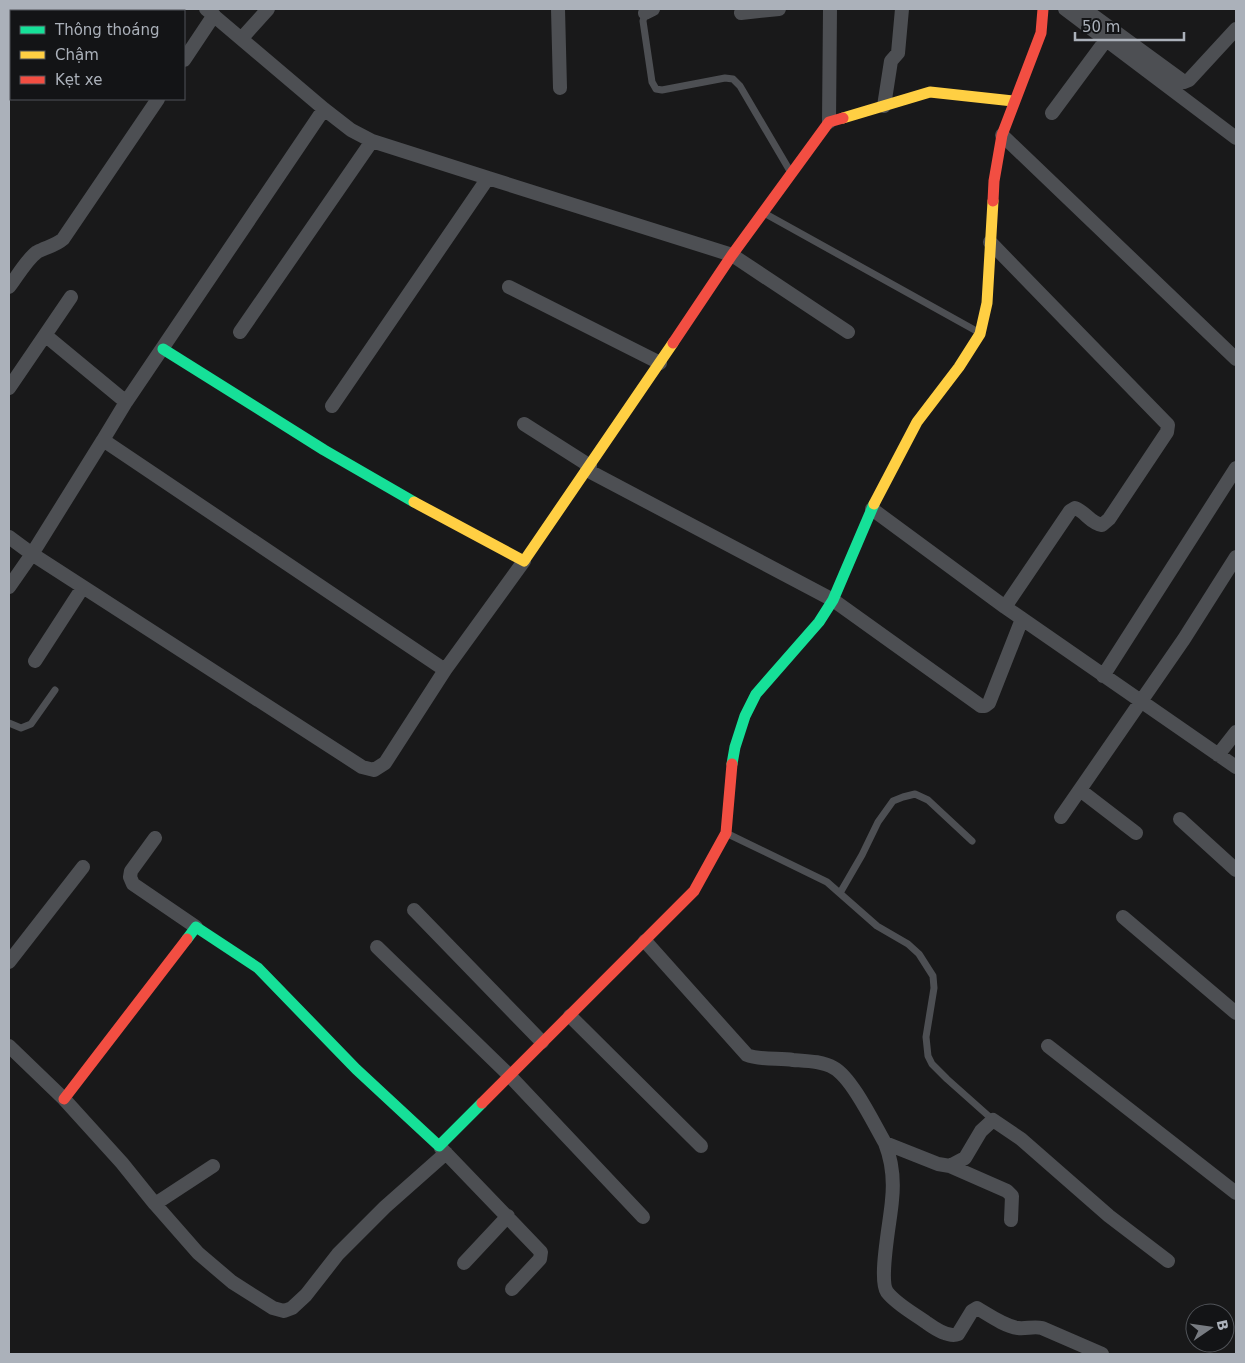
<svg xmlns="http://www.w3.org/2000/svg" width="1245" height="1363" font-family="'DejaVu Sans',sans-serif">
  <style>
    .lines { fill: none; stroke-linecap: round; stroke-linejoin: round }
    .lane { stroke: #4d4f53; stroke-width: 7 }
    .street { stroke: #4d4f53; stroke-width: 14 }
    .fast { stroke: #16e098; stroke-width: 11 }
    .slow { stroke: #ffcf43; stroke-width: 11 }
    .jam { stroke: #f24e42; stroke-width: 11 }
  </style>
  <rect width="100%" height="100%" fill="#19191a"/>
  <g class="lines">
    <path class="lane" d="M645 13 643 21 652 82 656 89 662 90 725 78 733 79 740 86 790 171
      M764 213 980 333
      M9 723 21 728 31 724 55 690
      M726 833 827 882 877 926 908 944 919 954 933 976 934 988 926 1037 928 1056 932 1064 947 1079 993 1120
      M840 893 862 855 878 822 893 801 903 797 915 794 928 800 972 841"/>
    <path class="street" d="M206 9 324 109 351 130 372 141 488 178
      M558 9 560 88
      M1065 9 1236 138
      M1084 9 1184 82 1189 80 1236 29
      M645 13 653 9
      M741 13 779 9
      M242 38 268 9
      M184 60 214 15
      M884 106 891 61 898 53 902 9
      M324 109 126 402 103 440 445 670
      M1052 113 1106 40
      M829 122 830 9
      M1002 135 1236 359
      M990 242 1168 425 1167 432 1109 519 1102 525C1090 523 1086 512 1075 508L1070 511 1005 607
      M9 287C17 277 26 260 37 252 46 247 55 246 63 239L158 99
      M509 287 660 363
      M240 332 372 141
      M45 335 126 402
      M9 388 71 297
      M332 406 488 178 732 255 848 332
      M524 424 590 466
      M587 470 833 600 981 706H985L989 703 1022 619
      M872 509 1005 607 1236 767
      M9 537 32 554 362 767 374 770 385 763 445 670 524 561
      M9 587 32 554 103 440
      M35 661 83 587
      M1103 676 1236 468
      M1218 755 1236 732
      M1080 790 1136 833
      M1061 817 1184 639 1236 557
      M1180 819 1236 870
      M155 838 131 871 130 877 133 884 196 927
      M414 910 542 1042
      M1123 917 1236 1013
      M645 941 747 1055C758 1060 780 1058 793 1060 806 1061 822 1061 834 1068 852 1078 874 1124 885 1143 892 1161 894 1182 892 1200 891 1218 878 1279 887 1292 897 1305 915 1314 927 1323 934 1328 949 1338 958 1334L972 1311 977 1308C989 1315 1004 1326 1018 1328 1026 1329 1034 1326 1042 1328L1102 1354
      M377 947 509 1075 643 1217
      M9 962 83 867
      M570 1016 701 1146
      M9 1046 64 1099 122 1163 155 1204 198 1253 232 1282 273 1308 284 1311 292 1308 306 1295 338 1254 385 1207 446 1153
      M1048 1046 1236 1193
      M885 1143 938 1164 950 1166 965 1158 981 1131 993 1120 1021 1139 1109 1216 1168 1261
      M441 1148 541 1252 540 1259 512 1289
      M950 1166 1007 1191 1012 1196 1011 1220
      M155 1204 213 1166
      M464 1263 508 1216"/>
    <path class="fast" d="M163 349 324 450 414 502
      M732 764 735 747 745 716 756 694 819 622 833 600 874 504
      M187 939 196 927 258 968 356 1069 439 1146 482 1103"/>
    <path class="slow" d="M843 118 930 92 1013 101
      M414 502 524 561 673 343
      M874 504 917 422 959 367 980 334 987 303 993 201"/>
    <path class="jam" d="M993 201 994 181 1002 135 1041 33 1043 9
      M673 343 732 255 829 122 843 118
      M64 1099 187 939
      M482 1103 694 891 726 833 732 764"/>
  </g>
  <rect width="1245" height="1363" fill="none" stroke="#abb1ba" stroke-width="20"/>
  <rect x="10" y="10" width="175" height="90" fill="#131416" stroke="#505358"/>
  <rect x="20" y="26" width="25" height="8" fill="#16e098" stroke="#505358"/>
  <text x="55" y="35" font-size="15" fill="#abb1ba">Thông thoáng</text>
  <rect x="20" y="51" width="25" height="8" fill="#ffcf43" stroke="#505358"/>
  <text x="55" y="60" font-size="15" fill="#abb1ba">Chậm</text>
  <rect x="20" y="76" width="25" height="8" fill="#f24e42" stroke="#505358"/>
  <text x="55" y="85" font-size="15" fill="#abb1ba">Kẹt xe</text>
  <g transform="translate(1210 1328) rotate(77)"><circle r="24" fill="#131416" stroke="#505358"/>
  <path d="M0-4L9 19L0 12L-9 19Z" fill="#787c82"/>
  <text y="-8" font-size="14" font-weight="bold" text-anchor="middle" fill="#abb1ba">B</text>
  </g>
  <path d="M1075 32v8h109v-8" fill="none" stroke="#abb1ba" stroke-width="2.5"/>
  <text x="1082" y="32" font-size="15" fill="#abb1ba" stroke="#131416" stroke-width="4" paint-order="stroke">50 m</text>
</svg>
